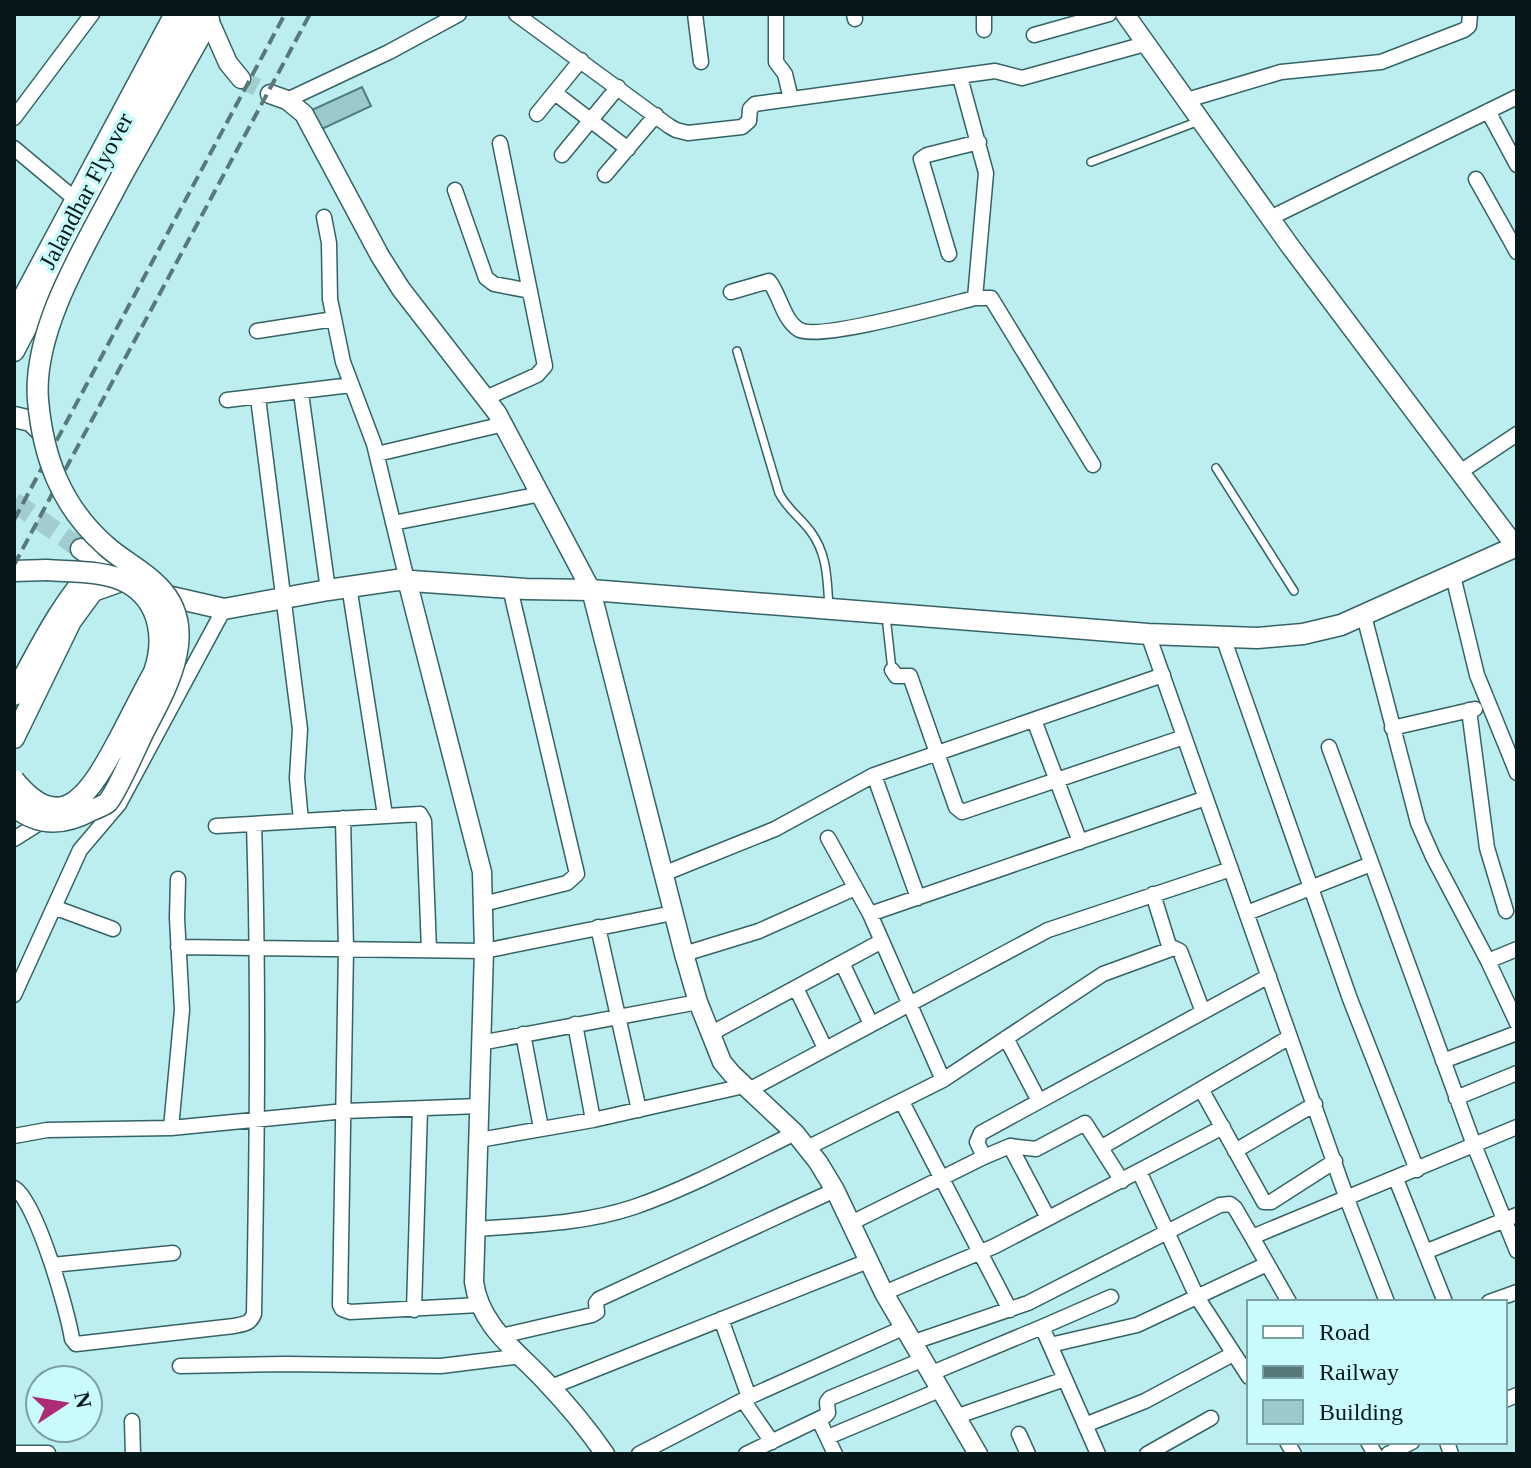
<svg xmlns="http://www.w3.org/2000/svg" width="1531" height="1468" font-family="Georgia,serif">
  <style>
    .building { fill: #9bcacc; stroke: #507d7f; stroke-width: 2 }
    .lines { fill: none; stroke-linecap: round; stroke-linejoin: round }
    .tertiary-tunnel { stroke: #a1cdcf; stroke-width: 18; stroke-dasharray: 18 9; stroke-linecap: butt }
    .secondary-tunnel { stroke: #a1cdcf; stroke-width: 20; stroke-dasharray: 20 10; stroke-linecap: butt }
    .service-casing { stroke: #356365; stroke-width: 10 }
    .minor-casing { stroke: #356365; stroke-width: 17 }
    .tertiary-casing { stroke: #356365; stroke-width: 21 }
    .secondary-casing { stroke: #356365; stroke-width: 23 }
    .service { stroke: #fff; stroke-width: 7 }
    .minor { stroke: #fff; stroke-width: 14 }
    .tertiary { stroke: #fff; stroke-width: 18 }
    .secondary { stroke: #fff; stroke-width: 20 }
    .rail { stroke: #587879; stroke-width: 4; stroke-dasharray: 12 6; stroke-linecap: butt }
    .secondary-bridge-casing { stroke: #356365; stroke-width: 23; stroke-linecap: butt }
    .secondary-bridge { stroke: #fff; stroke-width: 20 }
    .labels { text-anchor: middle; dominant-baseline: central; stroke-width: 7; stroke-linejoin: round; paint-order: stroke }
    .street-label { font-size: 24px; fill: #061819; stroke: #c9fafc }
  </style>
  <rect width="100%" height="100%" fill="#bcedef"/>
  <path class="building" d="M362 87 371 106 322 129 312 110Z"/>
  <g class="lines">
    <path class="tertiary-tunnel" d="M241 79 270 94"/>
    <path class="secondary-tunnel" d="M14 502 81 549"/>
    <g class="service-casing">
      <path id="service" d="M1091 162 1199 121
        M737 351 779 493C787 509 801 518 811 532 828 555 827 581 829 607
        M1216 468 1294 591
        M886 616 892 670"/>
    </g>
    <g class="minor-casing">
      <path id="minor" d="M516 14 669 126 676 130 688 133 742 127 749 121 750 109 755 104 995 71 1022 78 1145 44
        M695 14 701 62
        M776 14V62L785 74 791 99
        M854 14 855 19
        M984 14V30
        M1034 35 1109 14
        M960 77 986 173 975 298
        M555 93 628 149
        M287 100 389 52 459 14
        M1187 100 1281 72 1381 62 1464 30 1469 26 1470 14
        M1488 111 1517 165
        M537 114 581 60
        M14 118 92 14
        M14 148 75 199
        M562 155 618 87
        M605 175 656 115
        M1476 179 1517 252
        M455 190 486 278 494 284 530 291
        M324 217 329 243 330 299 343 362 374 444 407 580
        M1270 218 1517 97
        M949 254 921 159 927 155 979 142
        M731 292 769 281C780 295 783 319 798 329 816 342 947 305 975 298H991L1093 465
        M257 331 334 319
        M301 393 328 590
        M258 398 300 729 297 778 301 821
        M486 398 537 375 545 366 500 143
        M227 400 351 385
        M377 454 504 424
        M1460 472 1517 434
        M393 523 541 494
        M1453 576 1477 675 1517 773
        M349 586 385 815
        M1364 616 1418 823 1433 857 1488 961 1517 1023
        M1148 634 1347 1199 1387 1302
        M1223 637 1350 999 1417 1170
        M892 670 896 676H910L956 807 962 812 1184 737
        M1469 710 1487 848 1506 911
        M1034 720 1080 842
        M1392 728 1475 709
        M1329 747 1474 1145 1517 1251
        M874 775 918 898
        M343 818 346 949 340 1305 342 1309 350 1312 479 1305
        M216 826 420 814 424 821 429 950
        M14 839 41 822
        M663 874 775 829 874 775 1163 675
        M1153 894 1170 949
        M483 904 567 883 577 874 510 588
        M56 908 113 929
        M1247 913 1371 864
        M870 914 1206 798
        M598 927 639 1110
        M178 947 484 951 673 913
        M684 954 759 931 855 888
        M1488 961 1517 949
        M842 963 871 1024
        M796 988 825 1048
        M14 995 80 850 119 804 224 609
        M575 1024 593 1120
        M523 1034 541 1128
        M710 1034 882 941
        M1006 1038 1039 1101
        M480 1043 698 1002
        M1443 1061 1517 1033
        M943 1080 1103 974 1174 948 1180 951 1203 1012
        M1201 1089 1264 1202H1271L1335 1161
        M749 1090 1048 930 1231 869
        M1456 1098 1517 1073
        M902 1102 1010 1310
        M171 1128 182 1010 177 918 178 879
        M14 1136 47 1130 171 1128 345 1111 480 1106
        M479 1140 593 1120 744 1086
        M1010 1146 1048 1218
        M1102 1147 1290 1037
        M807 1148 943 1080 870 914 828 838
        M1235 1151 1315 1104
        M984 1157 1010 1146 1036 1149 1085 1123 1122 1181
        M1139 1171 1197 1297 1249 1377
        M1396 1179 1445 1302
        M14 1188C36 1200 68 1312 72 1339L76 1344 234 1326C244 1324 250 1324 254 1314 257 1151 259 987 254 824
        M851 1223 984 1157 977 1142 981 1133 1269 976
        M476 1229C529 1225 583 1224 634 1207 689 1188 742 1159 795 1133
        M1425 1252 1517 1215
        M52 1265 173 1253
        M884 1293 995 1246 1223 1127
        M1289 1302 1252 1237 1517 1127
        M1489 1302 1517 1292
        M414 1310 420 1109
        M721 1319 749 1397
        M1042 1327 1111 1297
        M501 1336 592 1315 597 1312 596 1303 599 1299 835 1190
        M914 1342 1028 1303 1220 1205 1230 1204 1235 1208 1252 1237
        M1050 1345 1098 1454
        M180 1366 286 1364 441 1366 522 1356
        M932 1373 1042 1327 1050 1345 1137 1325 1267 1264
        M551 1387 868 1261
        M743 1400 772 1442
        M1505 1400 1517 1395
        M958 1416 1065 1379
        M819 1420 835 1454
        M132 1421 133 1454
        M1085 1425 1145 1401 1233 1354
        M1019 1434 1028 1454
        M828 1437 942 1389
        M1287 1442 1294 1454
        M1368 1442 1375 1454
        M1447 1442 1451 1454
        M14 1453H48
        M639 1454 749 1397 905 1327
        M746 1454 825 1416 828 1413 827 1402 830 1398 924 1359
        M1147 1454 1211 1418
        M1388 1454 1412 1442"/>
    </g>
    <g class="tertiary-casing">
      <path id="tertiary" d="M1125 14 1290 246 1516 547
        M209 20 228 63 241 79
        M270 94 287 100 304 114 380 256 401 289 497 413 591 590 684 954 698 1002 722 1062 732 1074 795 1133 818 1162 835 1190 884 1293 978 1454
        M407 580 482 872 484 951 474 1282C480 1326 517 1351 545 1381 567 1404 587 1428 605 1454"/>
    </g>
    <g class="secondary-casing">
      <path id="secondary" d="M122 175 209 20 207 14
        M14 315 175 14
        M14 351 191 14
        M14 417 31 421 42 432
        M81 549 125 578
        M14 571 47 570
        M154 593 224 609 328 590 397 580 526 589 591 590 1148 634 1257 638 1303 634 1341 625 1517 546
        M14 695C39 649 61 602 98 564
        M14 738 71 621 93 591 127 579"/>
    </g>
    <use href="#service" class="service"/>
    <use href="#minor" class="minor"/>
    <use href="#tertiary" class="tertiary"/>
    <use href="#secondary" class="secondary"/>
    <path class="rail" d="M14 520 285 14
      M14 565 310 14"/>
    <g class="secondary-bridge-casing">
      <path id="secondary-bridge" d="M14 780C65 843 94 785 119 739 131 716 142 694 154 672 165 640 161 602 128 583 105 570 72 572 47 570
        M14 806C39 827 65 825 92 810 97 808 105 805 108 802 118 790 136 747 144 731 167 687 201 629 158 586 143 570 121 560 105 545 61 506 43 457 38 400 32 327 90 238 122 175"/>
    </g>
    <use href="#secondary-bridge" class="secondary-bridge"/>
  </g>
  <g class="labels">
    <g class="street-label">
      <text transform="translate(86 191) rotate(-62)">Jalandhar Flyover</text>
    </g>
  </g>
  <rect width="1531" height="1468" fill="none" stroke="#061819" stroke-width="32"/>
  <rect x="1247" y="1300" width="260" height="144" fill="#c9fafc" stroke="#7ba0a1" stroke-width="2"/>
  <rect x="1263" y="1326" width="40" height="12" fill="#ffffff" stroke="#7ba0a1" stroke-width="2"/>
  <text x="1319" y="1340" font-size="24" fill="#061819">Road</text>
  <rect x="1263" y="1366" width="40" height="12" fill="#587879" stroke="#7ba0a1" stroke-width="2"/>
  <text x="1319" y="1380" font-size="24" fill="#061819">Railway</text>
  <rect x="1263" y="1400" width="40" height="24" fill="#9bcacc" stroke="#7ba0a1" stroke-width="2"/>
  <text x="1319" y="1420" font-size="24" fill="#061819">Building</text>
  <g transform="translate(64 1404) rotate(78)"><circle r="38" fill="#c9fafc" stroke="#7ba0a1" stroke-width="2"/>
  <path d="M0-6L14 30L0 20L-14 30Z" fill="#ad2b77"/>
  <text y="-12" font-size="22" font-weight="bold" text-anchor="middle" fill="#061819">N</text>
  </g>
</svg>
